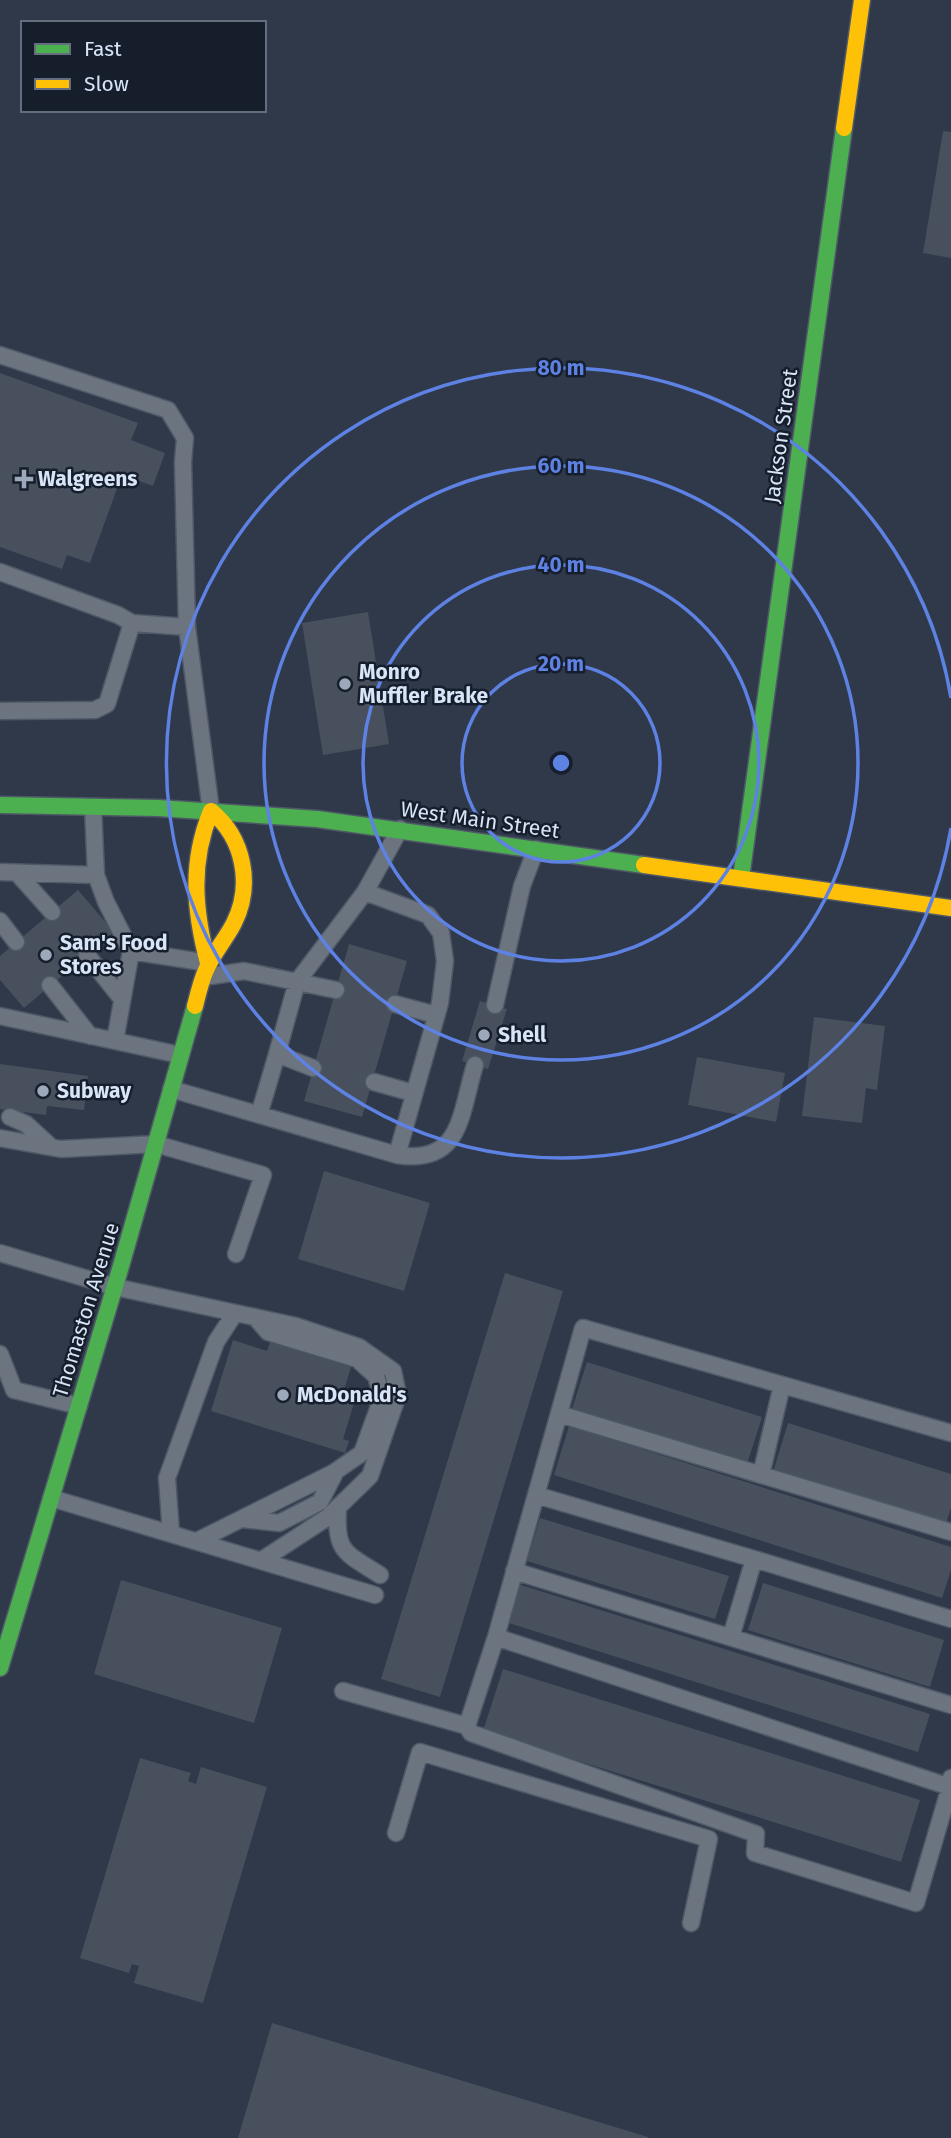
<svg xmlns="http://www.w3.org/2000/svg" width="951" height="2138" font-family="'Fira Sans',sans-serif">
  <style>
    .building { fill: #48505e }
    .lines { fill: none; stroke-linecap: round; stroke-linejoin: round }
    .lane-casing { stroke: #4f5867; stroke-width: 19 }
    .fast-casing { stroke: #4f5867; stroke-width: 19 }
    .slow-casing { stroke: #4f5867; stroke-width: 19 }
    .lane { stroke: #6c7480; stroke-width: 16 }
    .fast { stroke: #4caf50; stroke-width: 16 }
    .slow { stroke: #ffc107; stroke-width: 16 }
    .ring { fill: none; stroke: #5e82e3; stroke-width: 3.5 }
    .poi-dot { fill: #9da8ba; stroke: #161e2c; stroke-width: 2.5 }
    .labels { text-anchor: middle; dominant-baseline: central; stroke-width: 5; stroke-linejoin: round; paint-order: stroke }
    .street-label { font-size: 21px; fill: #d8e4f7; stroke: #161e2c }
    .poi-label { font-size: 21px; font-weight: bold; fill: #d8e4f7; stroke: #161e2c; text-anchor: start }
    .centre { fill: #5e82e3; stroke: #161e2c; stroke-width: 3.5 }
    .ring-label { font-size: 21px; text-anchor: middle; font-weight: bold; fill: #5e82e3; stroke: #161e2c; stroke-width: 5; stroke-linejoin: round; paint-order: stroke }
  </style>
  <rect width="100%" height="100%" fill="#2f394a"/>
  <path class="building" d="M943 131 951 132V258L923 253Z
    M0 373 138 423 131 440 165 453 153 486 122 475 90 563 67 555 62 569 0 547Z
    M368 612 389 744 323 755 302 623Z
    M78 890 114 932 24 1008 0 980V956Z
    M349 944 407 961 362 1117 304 1101Z
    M480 1001 507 1009 488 1069 462 1061Z
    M814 1017 885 1026 877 1090 866 1088 862 1123 802 1116Z
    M697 1057 785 1073 776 1122 688 1105Z
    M0 1064 88 1076 84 1110 47 1106 46 1115 0 1109Z
    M324 1171 430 1203 404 1291 298 1259Z
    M505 1273 563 1291 440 1697 381 1679Z
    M233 1340 267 1351 270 1342 351 1367 343 1393 356 1397 343 1439 349 1441 345 1453 211 1411Z
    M587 1362 762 1417 747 1464 572 1409Z
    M788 1423 951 1474V1508L946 1523 774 1469Z
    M569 1426 951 1547V1570L942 1598 554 1475Z
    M540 1518 729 1576 715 1619 527 1561Z
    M121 1580 282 1628 254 1723 94 1674Z
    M763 1583 944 1640 930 1687 748 1630Z
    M518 1584 930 1714 918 1752 506 1622Z
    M503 1669 920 1800 901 1862 483 1731Z
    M140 1758 191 1773 188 1781 196 1784 201 1767 267 1787 203 2003 134 1983 139 1966 132 1964 129 1973 80 1958Z
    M272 2023 648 2137V2138H238Z"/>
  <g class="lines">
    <g class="lane-casing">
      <path id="lane" d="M0 355 168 410 185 438 183 462 187 627 211 811
        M0 572 118 615 132 623
        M0 711 95 710 107 704 132 623 187 627
        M93 807 96 875
        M0 872 96 875 106 902 131 951 115 1041
        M17 873 52 912
        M0 921 16 942
        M131 951 208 963
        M87 955 122 999
        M204 977 244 971 336 990
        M50 985 90 1036
        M395 1004 436 1015
        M495 1005 522 886 536 849
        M0 1016 180 1055
        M277 1054 297 982 365 892 400 829
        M374 1082 413 1093
        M171 1089 397 1155 440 1003 445 961 441 933 428 915 365 892
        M259 1115 277 1054 313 1068
        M10 1117 26 1124 50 1146
        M0 1138 61 1149 156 1144 263 1175 236 1254
        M397 1155C462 1165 460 1114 475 1065
        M0 1253 115 1287 296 1326 359 1347 393 1371 398 1395 370 1476 328 1517 262 1560
        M0 1354 14 1390
        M14 1390 79 1406
        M559 1414 951 1532
        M761 1475 782 1385
        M536 1495 754 1559 731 1637
        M51 1498 375 1595
        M338 1507C335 1552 344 1552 380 1575
        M242 1519 279 1523 320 1502 336 1471
        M171 1533 167 1478 216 1342 235 1313
        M197 1541 333 1473 362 1453 382 1398 376 1376 357 1359 268 1332 255 1317
        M754 1559 951 1619
        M514 1571 951 1705
        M496 1637 950 1787 951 1778
        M343 1691 467 1726 496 1637 583 1328 951 1433
        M467 1726 471 1733 756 1834 755 1853 916 1903 950 1787
        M396 1833 420 1752 709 1839 691 1923"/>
    </g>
    <g class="fast-casing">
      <path id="fast" d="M0 805 158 808 317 819 644 865
        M741 878 844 128
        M0 1668 121 1266 195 1006"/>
    </g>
    <g class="slow-casing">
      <path id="slow" d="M844 128 862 0
        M644 865 951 908
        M195 1006C198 994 201 981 206 970 213 953 226 939 234 923 253 885 244 838 211 811 190 862 194 910 208 963"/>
    </g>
    <use href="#lane" class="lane"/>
    <use href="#fast" class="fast"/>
    <use href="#slow" class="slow"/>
  </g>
  <g class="ring">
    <circle cx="561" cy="763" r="99"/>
    <circle cx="561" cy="763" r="198"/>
    <circle cx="561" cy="763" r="297"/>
    <path d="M951 828A395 395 0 1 1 951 698"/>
  </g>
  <g class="poi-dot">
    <path d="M20.5 468.5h7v7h7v7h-7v7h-7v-7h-7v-7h7z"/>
    <circle cx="345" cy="684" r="7"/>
    <circle cx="46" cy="955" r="7"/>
    <circle cx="484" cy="1035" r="7"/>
    <circle cx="43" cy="1091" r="7"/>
    <circle cx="283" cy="1395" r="7"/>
  </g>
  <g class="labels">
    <g class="street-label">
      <text transform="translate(781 436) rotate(-82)">Jackson Street</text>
      <text transform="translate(480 820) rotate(8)">West Main Street</text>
      <text transform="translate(86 1310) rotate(-73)">Thomaston Avenue</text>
    </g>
    <g class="poi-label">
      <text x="38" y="479">Walgreens</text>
      <text x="359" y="672">Monro<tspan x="359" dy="24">Muffler Brake</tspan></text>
      <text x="60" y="943">Sam's Food<tspan x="60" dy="24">Stores</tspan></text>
      <text x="498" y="1035">Shell</text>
      <text x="57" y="1091">Subway</text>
      <text x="297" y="1395">McDonald's</text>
    </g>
  </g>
  <circle cx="561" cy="763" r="10" class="centre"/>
  <g class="ring-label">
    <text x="561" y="375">80 m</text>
    <text x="561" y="473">60 m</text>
    <text x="561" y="572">40 m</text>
    <text x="561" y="671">20 m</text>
  </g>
  <rect x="21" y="21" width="245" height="91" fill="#161e2c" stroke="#646d7d" stroke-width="2"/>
  <rect x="35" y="44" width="35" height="10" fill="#4caf50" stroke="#646d7d" stroke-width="2"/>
  <text x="84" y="56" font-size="21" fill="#d8e4f7">Fast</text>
  <rect x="35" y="79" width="35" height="10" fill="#ffc107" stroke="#646d7d" stroke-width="2"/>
  <text x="84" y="91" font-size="21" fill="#d8e4f7">Slow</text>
</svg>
